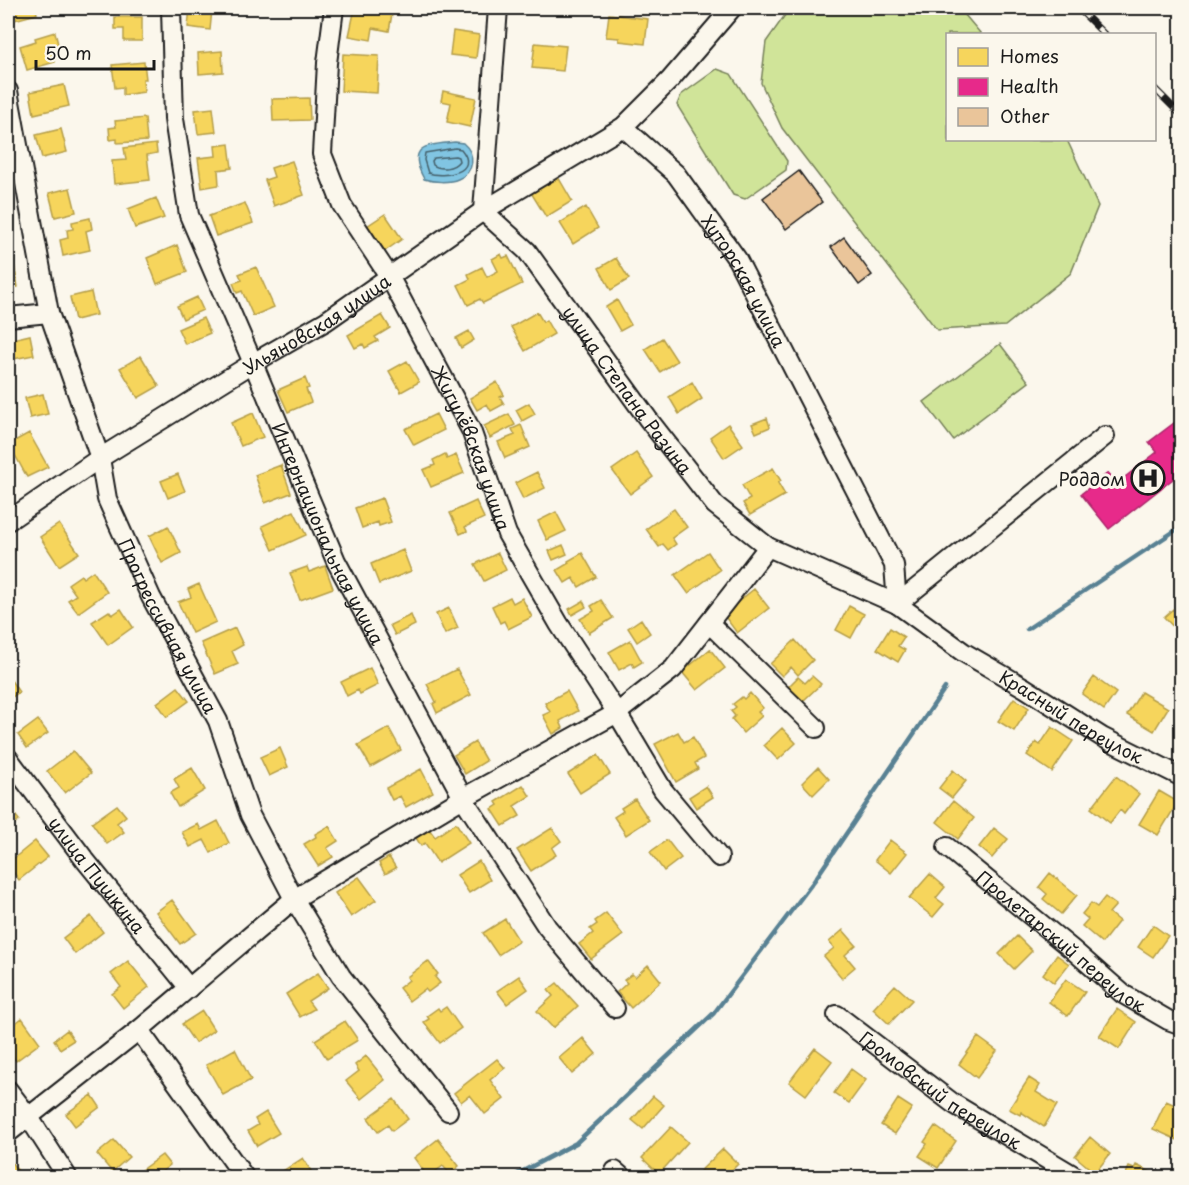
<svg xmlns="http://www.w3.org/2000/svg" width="1189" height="1185" font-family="'Playpen Sans',sans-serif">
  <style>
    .green { fill: #d0e499; stroke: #76805a; stroke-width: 1.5 }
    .water { fill: #81c5e2; stroke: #598193; stroke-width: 1.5 }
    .homes { fill: #f6d55c; stroke: #b59e49; stroke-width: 1.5 }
    .health { fill: #e7298a; stroke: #aa2569; stroke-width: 1.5 }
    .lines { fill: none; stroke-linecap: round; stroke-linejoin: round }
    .shore { stroke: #44606b; stroke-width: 1.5 }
    .stream { stroke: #598193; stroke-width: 4.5 }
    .building { fill: #eac59a; stroke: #1c1c1c; stroke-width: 1.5 }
    .minor-casing { stroke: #1c1c1c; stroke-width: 22 }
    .minor { stroke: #fbf7ec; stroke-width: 18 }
    .rail-casing { stroke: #1c1c1c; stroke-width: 7 }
    .rail { stroke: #fbf7ec; stroke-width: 4.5; stroke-dasharray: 14; stroke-linecap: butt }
    .labels { text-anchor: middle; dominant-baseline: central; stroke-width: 6; stroke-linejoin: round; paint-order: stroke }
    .street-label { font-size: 18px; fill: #1c1c1c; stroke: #fbf7ec }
    .poi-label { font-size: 18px; fill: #1c1c1c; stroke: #fbf7ec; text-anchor: end }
  </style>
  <rect width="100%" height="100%" fill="#fbf7ec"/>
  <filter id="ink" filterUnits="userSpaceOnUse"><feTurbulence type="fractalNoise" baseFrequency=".0167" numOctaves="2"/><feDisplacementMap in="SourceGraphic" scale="12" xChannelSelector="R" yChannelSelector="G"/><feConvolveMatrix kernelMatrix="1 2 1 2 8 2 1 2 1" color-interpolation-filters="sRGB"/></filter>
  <g filter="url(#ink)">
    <path class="green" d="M790 8H959L981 34H948V140H1067L1098 206 1071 273 1005 326 937 330 782 128 761 83 766 42Z
      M717 69 731 74 787 161 786 170 745 199 733 195 677 105 681 95Z
      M1000 344 1029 382 953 440 924 402Z"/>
    <path class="water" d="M455 142 463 143C476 154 475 172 458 179 449 183 433 182 424 179 405 144 429 145 455 142Z"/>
    <path class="homes" d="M11 8H36L37 14 14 20Z
      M190 8 212 10 210 30 188 27Z
      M355 8 392 14 389 31 373 28 371 40 349 36Z
      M609 14 648 19 645 44 619 41V38L606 37Z
      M115 17H142V41H124V29H115Z
      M453 31 479 35 476 58 450 55Z
      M55 32 58 44 51 47 55 62 27 70 20 46 36 41 35 38Z
      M535 43 566 46 563 71 532 68Z
      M222 51 223 72 199 74 198 53Z
      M343 54 379 56 377 93 341 91Z
      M144 62 146 79H143L144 92 123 95V87L115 88 112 65Z
      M64 85 69 106 34 114 30 92Z
      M443 91 476 98 470 127 447 122 451 103 441 101Z
      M309 98 310 120 273 121 272 99Z
      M213 108 216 132 198 134 195 110Z
      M145 118 147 141 117 143V139L110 140 109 128 116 127 115 121Z
      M61 129 67 152 42 158 36 135Z
      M156 144 157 153 147 155 150 180 114 184 112 161 126 160 124 148Z
      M229 144 232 168 218 170 219 185 202 188 198 158 216 156 215 146Z
      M292 161 304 195 274 206 265 180 274 177 271 168Z
      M557 175 572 201 546 217 530 191Z
      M70 188 76 212 55 217 49 193Z
      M156 198 164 218 135 228 128 209Z
      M245 203 253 223 216 236 209 216Z
      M586 207 598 228 573 244 560 223Z
      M385 214 402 239 385 251 367 226Z
      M90 218 92 229 86 231 90 250 63 256 60 240 68 238 67 230 73 229 72 222Z
      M177 245 187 272 157 284 147 258Z
      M501 254 503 258 508 256 522 284 483 303 480 299 468 305 458 285 470 279 468 274 482 267 487 277 498 271 492 259Z
      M13 258 18 287 8 289V260Z
      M616 258 629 279 611 290 599 268Z
      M256 267 274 307 253 316 242 291 237 293 233 283 242 280 239 274Z
      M91 292 96 315 75 320 70 297Z
      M197 297 203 310 183 319 177 306Z
      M617 300 631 325 620 331 606 307Z
      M537 312 543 322 546 320 554 334 525 351 511 327Z
      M382 315 390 328 375 337 378 341 365 348 363 344 355 348 348 335Z
      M203 318 210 333 185 344 178 329Z
      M469 331 474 340 461 348 456 338Z
      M30 335 34 355 8 360V340Z
      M662 338 677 361 660 372 645 349Z
      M141 356 159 386 138 398 120 368Z
      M407 361 419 382 401 392 389 371Z
      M305 378 309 388 306 389 311 402 288 412 278 390Z
      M497 382 504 395 500 397 504 404 491 411 487 404 477 410 470 398Z
      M692 382 702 399 679 414 669 397Z
      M43 394 48 414 30 418 25 398Z
      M529 403 535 414 522 421 516 410Z
      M253 413 263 437 241 446 231 423Z
      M436 414 444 430 414 445 405 429Z
      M509 414 515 425 490 438 484 426Z
      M767 418 770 427 756 433 752 424Z
      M728 424 743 445 724 458 710 437Z
      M521 425 530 447 505 458 498 442 515 435 512 429Z
      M29 433 48 467 27 477 9 444Z
      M636 453 653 477 630 494 612 470Z
      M445 454 447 459 456 455 464 473 431 487 423 470 435 465 433 460Z
      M281 465 291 493 265 503 255 475Z
      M773 468 781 481 778 483 785 495 750 515 743 503 750 499 742 485Z
      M537 472 545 488 523 499 515 483Z
      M178 474 185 491 168 498 161 481Z
      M382 498 391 522 379 526 378 522 362 528 355 508Z
      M476 501 484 518 465 527 467 531 460 534 450 513Z
      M674 509 687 527 672 538 676 544 668 550 663 544 659 547 646 529Z
      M294 511 306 535 273 550 262 526Z
      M556 512 566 531 547 540 538 521Z
      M59 524 79 553 59 566 40 537Z
      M168 526 181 553 162 563 149 536Z
      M563 545 567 554 553 560 549 551Z
      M403 550 411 571 379 584 371 564Z
      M708 552 720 570 688 593 675 575Z
      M498 553 506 570 484 581 475 564Z
      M582 553 596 577 579 587 573 578 565 583 557 570 569 563 568 561Z
      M325 566 333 588 300 600 290 573 307 567 309 572Z
      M93 571 107 592 78 613 68 600 76 595 68 584 81 575 83 578Z
      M199 584 216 622 192 633 178 602 191 597 188 589Z
      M754 589 769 608 737 633 723 614Z
      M510 597 513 603 522 598 532 617 508 629 504 621 500 623 492 606Z
      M601 600 613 618 589 633 580 619 594 611 591 606Z
      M583 601 586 607 572 615 569 609Z
      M849 606 864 614 851 638 836 630Z
      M449 608 458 628 445 634 436 614Z
      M121 609 133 627 108 645 92 622 109 611 112 615Z
      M1173 609 1177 614 1182 609V636L1164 617Z
      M411 615 415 625 395 635 390 625Z
      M641 619 650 633 637 642 628 628Z
      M235 628 243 645 232 651 238 664 215 674 201 643Z
      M890 628 904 637 898 646 905 650 898 662 877 649Z
      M630 640 642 662 634 667 632 663 619 670 609 652Z
      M795 640 813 660 798 675 791 667 782 676 770 664Z
      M710 649 725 668 697 690 682 672Z
      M370 668 378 685 360 694 358 690 347 696 341 682Z
      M457 669 471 695 437 713 433 704 436 702 427 684Z
      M8 676 19 692 8 700Z
      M812 676 821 684 803 701 788 687 798 677 805 683Z
      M1094 677 1116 693 1104 710 1082 694Z
      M178 687 189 701 167 717 157 703Z
      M567 691 578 711 560 721 563 728 553 734 543 715 550 712 545 703Z
      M1141 692 1168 708 1154 731 1127 715Z
      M750 693 763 708 758 712 762 716 743 733 732 719 735 716 731 711 736 707 733 704 742 697 744 699Z
      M1014 698 1029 708 1014 731 998 721Z
      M38 720 48 733 27 748 18 735Z
      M1052 727 1073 741 1052 772 1027 755 1036 742 1040 745Z
      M389 728 401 750 371 767 358 745Z
      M782 728 796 743 778 760 764 745Z
      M678 732 684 742 693 737 704 758 695 763 698 769 676 782 655 744Z
      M475 742 486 761 465 774 454 755Z
      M280 748 288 767 269 776 260 757Z
      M73 751 91 773 65 793 47 771Z
      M598 755 610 774 580 793 568 774Z
      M818 767 829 779 813 795 802 783Z
      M192 768 205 790 178 807 170 793 179 788 174 779Z
      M421 769 433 792 406 807 400 796 392 800 386 788Z
      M953 770 966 781 952 798 939 788Z
      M1116 776 1139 794 1124 814 1120 810 1110 823 1091 808Z
      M523 785 530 796 514 806 520 816 503 826 492 809 498 805 496 802Z
      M706 786 713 797 696 808 689 797Z
      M1159 791 1178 802 1158 835 1139 824Z
      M635 799 649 820 626 835 614 817 623 811 621 808Z
      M953 801 974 818 958 839 937 822Z
      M117 805 126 816 117 823 124 832 107 844 92 823Z
      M8 806 19 820 8 829Z
      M218 821 229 843 211 853 204 840 190 847 182 832 198 824 201 830Z
      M456 823 469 843 438 863 425 843 421 846 416 838 429 829 435 837Z
      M329 826 338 841 327 848 333 857 318 866 304 844 316 837 315 834Z
      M552 828 561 841 552 848 556 855 531 871 517 850Z
      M994 828 1008 839 992 858 979 847Z
      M667 840 681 858 664 871 650 852Z
      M890 840 907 853 891 873 875 860Z
      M35 841 48 857 19 880 8 865V863Z
      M389 857 396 868 385 874 379 863Z
      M479 861 490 880 469 893 457 875Z
      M1050 873 1077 895 1061 914 1043 899 1047 894 1039 887Z
      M930 874 945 887 936 898 944 904 933 917 909 898Z
      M359 877 376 900 351 917 335 893Z
      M1105 897 1116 905 1109 913 1119 921 1102 943 1082 926 1088 919 1082 914 1091 903 1097 907Z
      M172 900 196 933 180 944 156 912Z
      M606 913 623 935 591 959 579 944 593 933 590 929 597 924 595 921Z
      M91 916 103 932 75 954 63 938Z
      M505 919 519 941 498 955 483 933Z
      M1153 925 1168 936 1153 957 1138 947Z
      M843 930 856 945 845 955 855 967 842 978 824 956 834 948 829 942Z
      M1017 936 1032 951 1014 969 999 954Z
      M1057 955 1069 964 1054 983 1043 974Z
      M128 961 149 987 123 1008 112 994 121 987 111 974Z
      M428 961 438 974 435 977 440 983 428 992 425 989 409 1001 399 988 409 980 407 977Z
      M648 965 661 981 631 1008 617 992 627 983 624 980 632 974 635 977Z
      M318 973 328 988 308 1001 314 1009 300 1017 286 994Z
      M519 976 528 989 507 1004 497 991Z
      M1066 979 1085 992 1068 1016 1049 1002Z
      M557 983 578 1006 553 1028 537 1011 553 996 548 990Z
      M895 985 912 1000 889 1024 873 1009Z
      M446 1007 461 1028 440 1043 424 1022 429 1019 427 1016 438 1008 440 1011Z
      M1117 1009 1136 1022 1119 1049 1099 1036Z
      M202 1011 214 1030 195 1043 182 1024Z
      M22 1018 40 1043 16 1061 8 1049V1029Z
      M345 1021 358 1040 327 1059 315 1040Z
      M67 1030 74 1040 60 1049 54 1040Z
      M978 1037 997 1051 977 1078 959 1064Z
      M583 1038 596 1054 572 1074 559 1058Z
      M815 1048 832 1061 806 1095 789 1082Z
      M235 1049 251 1080 223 1095 206 1065Z
      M366 1056 385 1080 361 1099 346 1081 359 1071 355 1065Z
      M497 1059 505 1068 490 1080 504 1099 485 1114 470 1095 461 1102 454 1093Z
      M851 1069 866 1080 849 1103 834 1093Z
      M1029 1078 1040 1085 1036 1092 1057 1105 1044 1127 1021 1112 1020 1115 1009 1109Z
      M92 1095 100 1107 75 1126 66 1114Z
      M653 1096 664 1105 643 1129 632 1120Z
      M394 1099 408 1119 392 1131 388 1125 378 1132 368 1118Z
      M898 1099 912 1108 895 1134 881 1125Z
      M1166 1101 1182 1108V1142L1153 1129Z
      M266 1112 279 1133 257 1146 248 1131 258 1125 255 1119Z
      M935 1126 956 1141 938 1168 919 1156 927 1144 924 1142Z
      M671 1127 688 1142 659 1174 642 1158Z
      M1090 1137 1110 1154 1095 1173 1075 1156Z
      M438 1139 459 1166 450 1174 443 1166 428 1177 414 1158Z
      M114 1140 129 1157 112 1172 97 1154Z
      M723 1149 738 1164 724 1178H699L696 1175Z
      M162 1155 170 1165 154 1178H130Z
      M8 1158 21 1175 18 1178H8Z
      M303 1158 314 1176 311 1178H276L275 1176Z
      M1136 1165 1153 1173 1151 1178H1124L1129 1167 1134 1169Z"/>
    <path class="health" d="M1174 423 1182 432V472L1109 529 1081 494 1108 473 1116 484 1157 452 1149 442Z"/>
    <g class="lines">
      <path class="shore" d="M455 148 461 149C481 173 443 178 428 173L424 160 425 153Z
        M455 156 458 157 459 161C453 169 440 170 433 165L432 161 434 158Z"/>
      <path class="stream" d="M1027 629 1182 526
        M510 1178 576 1143 714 1013 814 881 945 688"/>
    </g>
    <path class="building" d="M799 171 822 202 786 229 763 198Z
      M844 237 872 275 859 285 831 247Z"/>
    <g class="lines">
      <g class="minor-casing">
        <g id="minor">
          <path id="s1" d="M171 8 174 119 189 215 253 363 336 561 463 798 547 927 615 1008"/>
          <path id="s2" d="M334 8 327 63 322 154 342 205 389 276 471 430 507 534 559 624 617 713 663 790 719 857"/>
          <path id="s3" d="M8 91 49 313 100 458 107 499 151 597 218 721 250 815 294 899 341 976 448 1111"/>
          <path id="s4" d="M623 127 676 174 737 259 894 565 897 604"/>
          <path id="s5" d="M483 211 527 251 648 419 715 505 768 547 897 604 963 652 1025 688 1102 737 1182 777"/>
          <path d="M483 211 498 8"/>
          <path d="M8 317 49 313"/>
          <path id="s6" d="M8 521 100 458 253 363 326 321 483 211 623 127 670 80 732 8"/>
          <path d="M897 604 1105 436"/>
          <path d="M709 623 816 728"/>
          <path id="s7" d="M8 758 85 860 189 988"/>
          <path id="s8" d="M947 847 1073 950 1123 994 1168 1020 1182 1025"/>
          <path id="s9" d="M837 1015 954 1104 1078 1178"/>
          <path d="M139 1030 245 1178"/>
          <path d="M8 1090 28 1116 68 1178"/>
          <path d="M8 1133 139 1030 294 899 463 798 617 713 673 669 768 547"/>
          <path d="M615 1171 623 1178"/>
        </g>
      </g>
      <use href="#minor" class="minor"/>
      <g class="rail-casing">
        <path id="rail" d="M1078 8 1104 34
          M1154 88 1182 116"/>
      </g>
      <use href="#rail" class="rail"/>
    </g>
  </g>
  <defs>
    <g id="hospital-ring" transform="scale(1.725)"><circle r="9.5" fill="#fbf7ec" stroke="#1c1c1c" stroke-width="1.5"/><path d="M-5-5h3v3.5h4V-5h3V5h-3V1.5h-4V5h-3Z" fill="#1c1c1c"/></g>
  </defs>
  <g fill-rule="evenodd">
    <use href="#hospital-ring" x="1148" y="478"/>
  </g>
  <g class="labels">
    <g class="street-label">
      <text stroke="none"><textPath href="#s4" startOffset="198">Хуторская улица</textPath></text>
      <text stroke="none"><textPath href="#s6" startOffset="366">Ульяновская улица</textPath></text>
      <text stroke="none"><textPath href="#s5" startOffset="231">улица Степана Разина</textPath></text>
      <text stroke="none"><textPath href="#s2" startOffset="478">Жигулёвская улица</textPath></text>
      <text stroke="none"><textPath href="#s1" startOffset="556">Интернациональная улица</textPath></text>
      <text stroke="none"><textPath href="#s3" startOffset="562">Прогрессивная улица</textPath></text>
      <text stroke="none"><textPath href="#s5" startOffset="792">Красный переулок</textPath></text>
      <text stroke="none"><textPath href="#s7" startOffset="147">улица Пушкина</textPath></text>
      <text stroke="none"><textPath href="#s8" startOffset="148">Пролетарский переулок</textPath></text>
      <text stroke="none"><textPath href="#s9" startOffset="128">Громовский переулок</textPath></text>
    </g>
    <g class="poi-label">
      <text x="1125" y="478">Роддом</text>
    </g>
  </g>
  <rect width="1189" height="1185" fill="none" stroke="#fbf7ec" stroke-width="30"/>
  <rect x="15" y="15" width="1159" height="1155" fill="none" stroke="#1c1c1c" stroke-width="2" filter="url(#ink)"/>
  <rect x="946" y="33" width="210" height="108" fill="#fbf7ec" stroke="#a29f99" stroke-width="1.5"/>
  <rect x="958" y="48" width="30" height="18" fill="#f6d55c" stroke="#a29f99" stroke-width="1.5"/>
  <text x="1000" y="63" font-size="18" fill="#1c1c1c">Homes</text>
  <rect x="958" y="78" width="30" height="18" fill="#e7298a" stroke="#a29f99" stroke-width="1.5"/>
  <text x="1000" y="93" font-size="18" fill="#1c1c1c">Health</text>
  <rect x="958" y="108" width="30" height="18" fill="#eac59a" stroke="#a29f99" stroke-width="1.5"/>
  <text x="1000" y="123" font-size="18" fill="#1c1c1c">Other</text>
  <path d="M36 60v9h118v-9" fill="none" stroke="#1c1c1c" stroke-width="3"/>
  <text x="45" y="60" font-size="18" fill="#1c1c1c" stroke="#fbf7ec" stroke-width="4.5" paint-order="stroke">50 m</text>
</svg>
